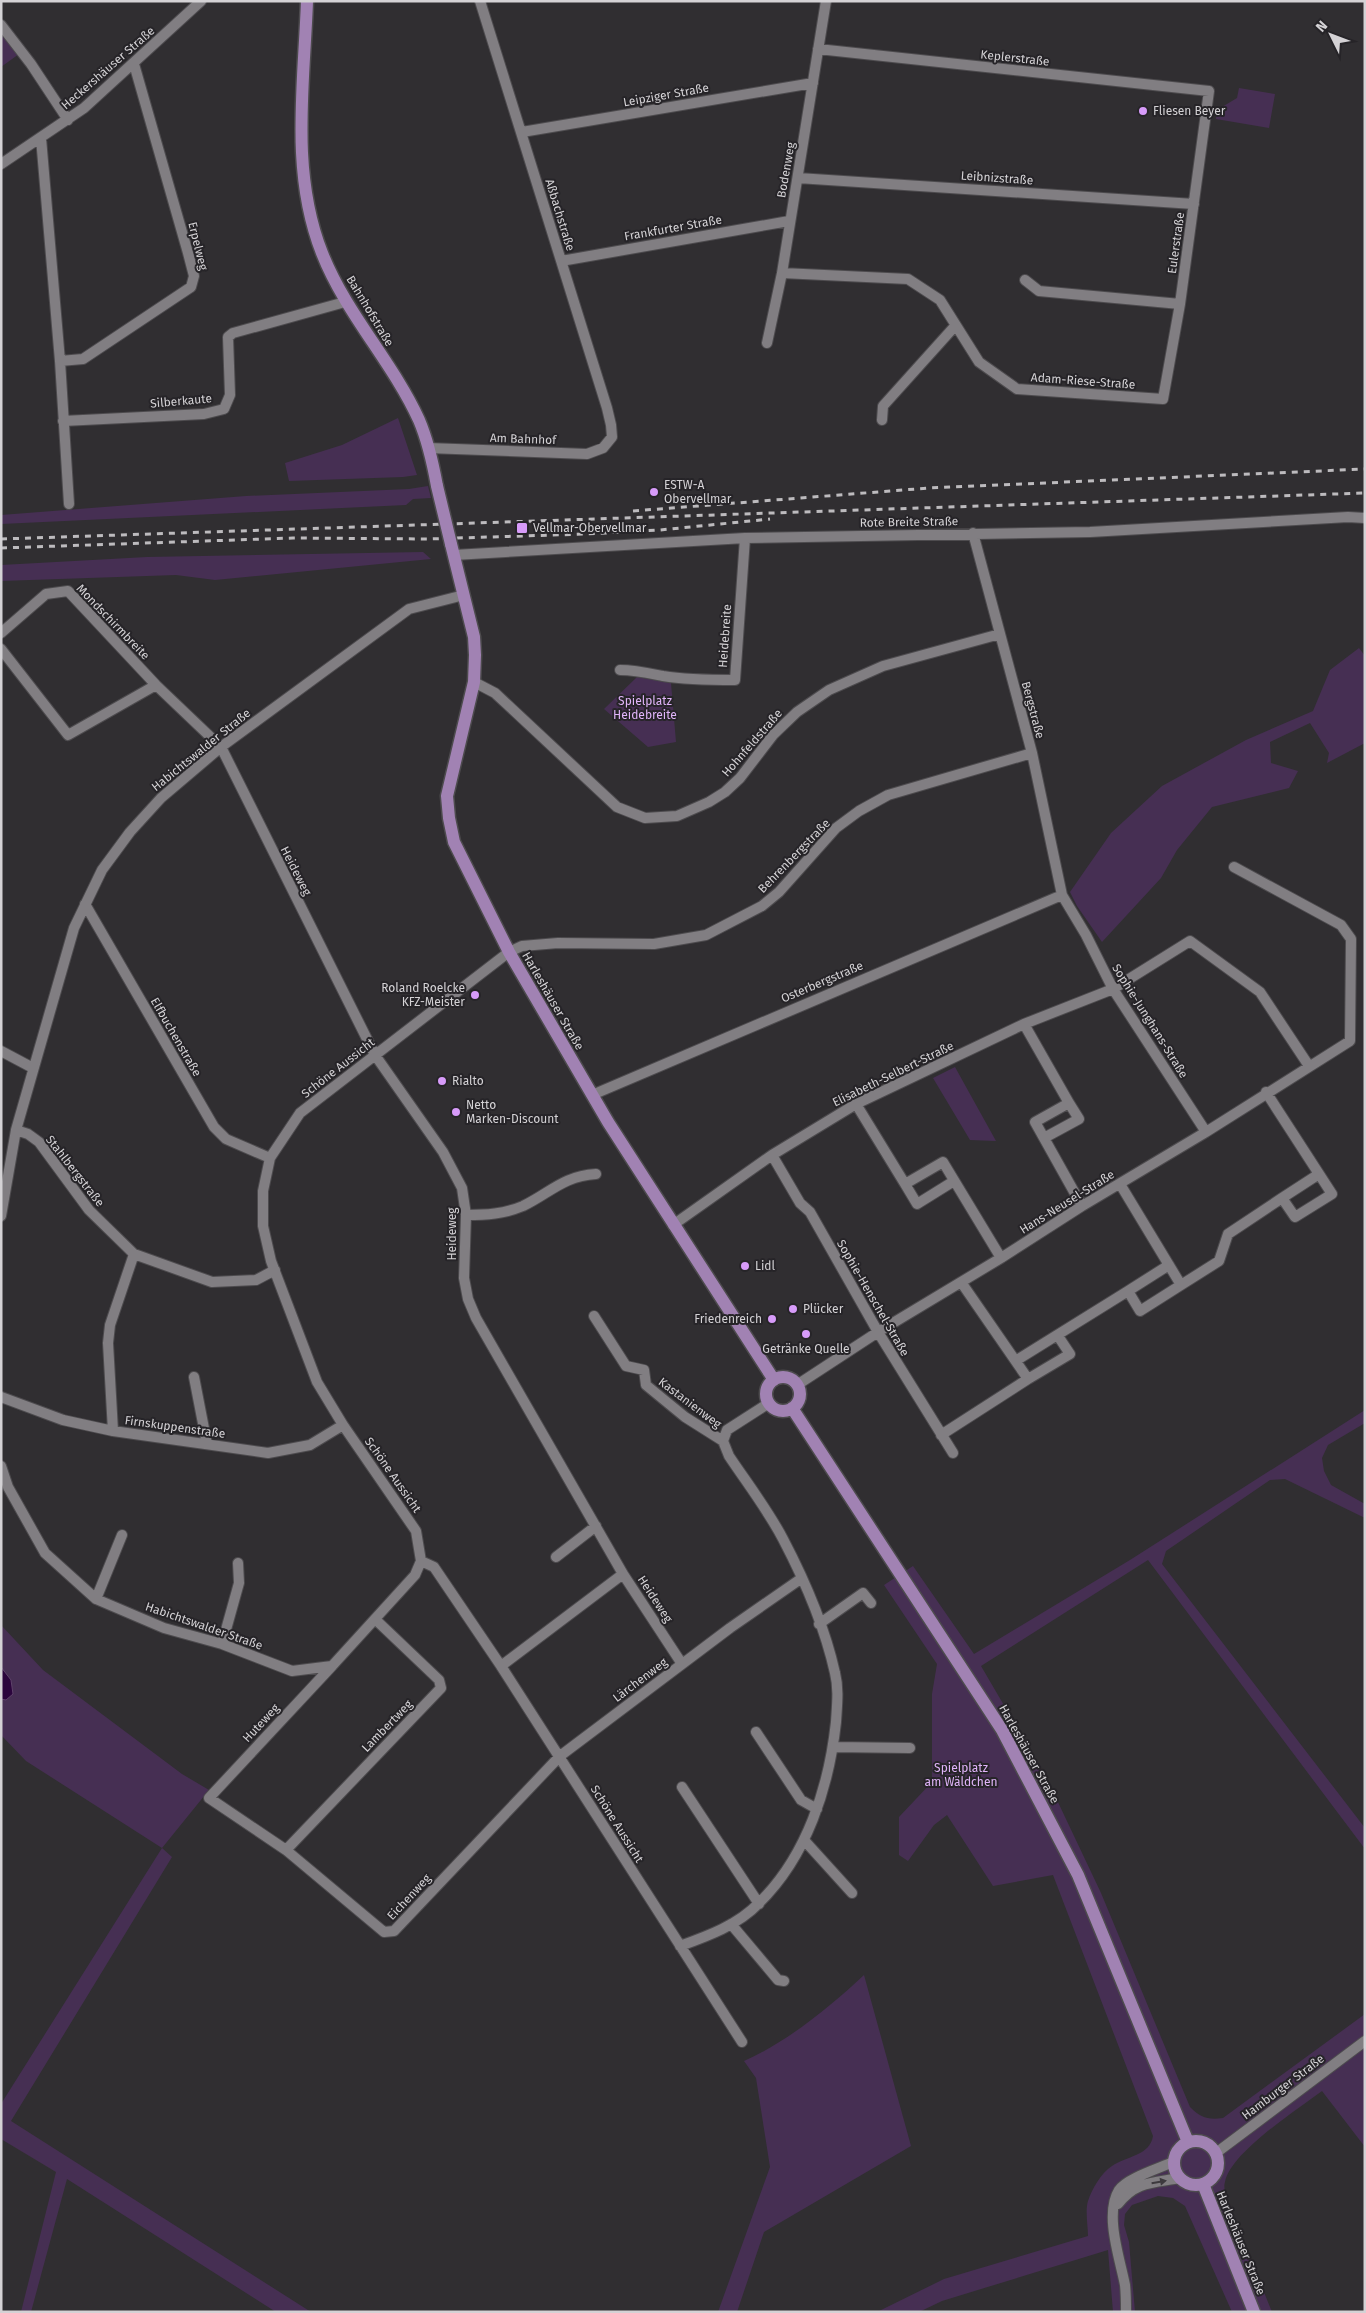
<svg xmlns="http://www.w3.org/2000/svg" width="1366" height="2313" font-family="'Fira Sans',sans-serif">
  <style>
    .green { fill: #462f53 }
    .water { fill: #2b053c; stroke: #5e426a }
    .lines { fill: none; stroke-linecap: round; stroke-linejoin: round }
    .minor-casing { stroke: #4d4b4e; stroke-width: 12 }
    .major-casing { stroke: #4d4b4e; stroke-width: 15 }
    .minor { stroke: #817e82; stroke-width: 10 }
    .major { stroke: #a182b3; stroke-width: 12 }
    .rail { stroke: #bdbbbe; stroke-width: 3; stroke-dasharray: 6 6; stroke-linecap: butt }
    .major-bridge-casing { stroke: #4d4b4e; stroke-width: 15; stroke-linecap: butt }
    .major-bridge { stroke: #a182b3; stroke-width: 12 }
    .oneway { fill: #3d3a3e }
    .poi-dot { fill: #d79bf9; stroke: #262428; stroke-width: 2 }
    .labels { text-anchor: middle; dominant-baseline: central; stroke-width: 4; stroke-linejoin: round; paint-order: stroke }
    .street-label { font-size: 12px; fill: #d4d2d5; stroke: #262428 }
    .poi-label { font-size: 12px; fill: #d4d2d5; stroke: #262428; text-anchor: start }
    .park-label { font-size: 12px; fill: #e0b4f9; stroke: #262428 }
  </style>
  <rect width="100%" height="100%" fill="#302e31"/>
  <path class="green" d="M1 21 26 49 1 67Z
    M1239 88 1275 94 1269 128 1216 119 1217 110 1237 98Z
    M398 418 417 475 403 477 289 481 285 463 342 445Z
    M428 486 431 498 413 499 406 505 1 524V515L246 496 409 489Z
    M423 552 431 559 215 580 176 575 1 581V565L147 557Z
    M1359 648 1365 656V743L1327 763 1329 753 1310 723 1270 742 1271 763 1298 771 1289 788 1212 807 1177 850 1161 878 1102 942 1077 906 1070 892 1111 833 1162 786 1246 740 1313 711 1330 670Z
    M637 677 671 683 676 742 648 747 604 709Z
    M955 1067 996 1141 970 1140 933 1078Z
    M1365 1410V1423L1328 1445 1322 1458 1324 1471 1331 1485 1365 1504V1518L1285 1479 1270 1480 1166 1551 1162 1564 1365 1828V1849L1148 1560 981 1666 1047 1779 1101 1893 1190 2107C1201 2118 1208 2120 1223 2118L1365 2014V2147L1322 2091C1297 2110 1231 2152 1225 2182 1223 2187 1226 2195 1227 2201L1272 2312H1232L1185 2206 1173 2198 1158 2196 1132 2205 1125 2214 1124 2225 1129 2242 1135 2312H1113L1108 2250 942 2301 919 2312H877L944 2279 1088 2236C1088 2226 1085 2211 1088 2201 1092 2189 1101 2173 1112 2166 1126 2156 1150 2156 1153 2136L1053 1875 993 1886 947 1815 934 1825 908 1861 899 1855V1817L932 1782V1694L937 1664 884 1585 913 1566 974 1654 1130 1560Z
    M1 1625 43 1670 182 1774 209 1790 162 1848 172 1857 11 2121 311 2312H276L67 2179 31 2312H21L56 2172 1 2139V2104L162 1848 26 1761 1 1735Z
    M864 1975 911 2146 764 2232 737 2312H718L770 2167 756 2078 744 2061C787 2042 830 2007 864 1975Z"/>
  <path class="water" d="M1 1667 11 1680 13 1694 6 1700 1 1699Z"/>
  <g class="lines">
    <g class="minor-casing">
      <path id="minor" d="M1 25 31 64 68 120
        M522 132 813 83
        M41 138 60 361 69 504
        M1 164 84 108 201 1
        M798 178 1194 204
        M561 261 789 221
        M782 273 908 279 940 300 979 362 1017 389 1163 399 1180 304 1209 91 818 49
        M1025 280 1039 291 1180 304
        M767 343 782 273 826 1
        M60 361 83 359 191 287 194 276 188 253 134 64
        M882 420 883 406 955 326
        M63 421 204 414 224 409 230 395 228 337 233 333 345 302
        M428 448 587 454 603 448 612 437 611 425 607 408 480 1
        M973 533 1032 753 1062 895 1086 935 1113 989 1206 1132
        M454 555 745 538 1090 532 1348 517 1365 518
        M1 633 46 594 68 591 156 685 221 747 375 1055 443 1152 462 1188 466 1215 464 1278 468 1299 476 1318 623 1574 682 1664
        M1 649 68 735 156 685
        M620 670C635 670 648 673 663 676 687 680 711 680 735 680L745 538
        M474 682 495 693 617 807 645 818 677 816 709 802 725 792 740 778 773 735 797 712 829 690 883 666 1000 634
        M85 904 214 1127 226 1139 270 1158
        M1024 1024 1069 1103 1035 1122 1082 1206
        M1 1051 33 1068
        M592 1095 1062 895
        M856 1104 905 1184 943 1162 1001 1258
        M16 1130 28 1134 39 1142 89 1210 134 1254 212 1282 256 1280 275 1270
        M1044 1138 1079 1119 1069 1103
        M772 1155 800 1203 810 1212 878 1332 953 1453
        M905 1184 917 1204 954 1181
        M1282 1198 1319 1174
        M466 1215C486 1215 504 1214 523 1206 550 1193 563 1176 596 1174
        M1 1216 16 1130 74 928 102 870 130 832 161 798 221 747 409 609 464 595
        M673 1225 772 1155 856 1104 1024 1024 1113 989 1190 941 1260 992 1309 1066
        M961 1282 1028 1379
        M1181 1285 1219 1261 1228 1234 1282 1198 1295 1217 1332 1194 1266 1092
        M1128 1291 1169 1265
        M594 1316 626 1366 644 1370 646 1385 685 1417 723 1441
        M1017 1360 1128 1291 1140 1311 1181 1285 1120 1184
        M194 1377 207 1444
        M797 1385 878 1332 1001 1258 1082 1206 1206 1132 1350 1041 1351 939 1341 925 1234 867
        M1 1397 63 1420 113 1431 268 1453 310 1445 343 1425
        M113 1431 108 1343 110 1325 134 1254
        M941 1435 1028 1379 1070 1354 1058 1336
        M1 1466 8 1487 45 1553 96 1599 164 1628 222 1644 292 1671 332 1666 415 1575 421 1561 416 1531 343 1425 317 1382 271 1261 263 1226V1191L270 1158 300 1113 509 952 522 946 558 943 654 944 706 935 762 906 779 892 836 828 859 811 888 795 1032 753
        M556 1557 596 1526
        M421 1561 434 1567 501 1666 742 2042
        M96 1599 122 1535
        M819 1624 863 1593 871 1603
        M222 1644 239 1583 238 1563
        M332 1666 209 1798 286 1850 384 1932 394 1931 560 1756 730 1628 802 1578
        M501 1666 623 1574
        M756 1732 801 1800 817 1809
        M833 1747 910 1748
        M682 1787 759 1904
        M804 1840 852 1893
        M286 1850 441 1688 439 1680 376 1620
        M731 1924 778 1980 784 1981
        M680 1946C708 1936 738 1925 759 1903 807 1856 829 1787 836 1722 837 1705 839 1689 835 1673 825 1628 804 1579 783 1539 768 1510 747 1483 729 1456L723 1441 727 1430 769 1403
        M1216 2153 1365 2041
        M1118 2204C1136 2181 1153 2183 1180 2178
        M1126 2312C1126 2303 1126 2294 1125 2285 1120 2259 1104 2214 1119 2190 1127 2178 1160 2168 1173 2162"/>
    </g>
    <g class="major-casing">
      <path id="major" d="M307 1C304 85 290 172 322 253 346 314 392 361 419 420 428 441 433 464 437 486
        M451 544 474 637 475 655 474 682 447 796 449 818 454 842 509 952 608 1122 774 1380
        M766 1394a17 17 0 1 1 34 0a17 17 0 1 1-34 0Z
        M792 1408 1002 1730 1078 1875 1188 2142
        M1174 2163a22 22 0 1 1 44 0a22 22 0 1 1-44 0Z
        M1203 2184 1254 2312"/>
    </g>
    <use href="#minor" class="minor"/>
    <use href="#major" class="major"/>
    <path class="rail" d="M633 511 929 488 1365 469
      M1 539 1365 493
      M1 548 293 538 427 539 586 534 660 530 770 519"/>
    <g class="major-bridge-casing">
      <path id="major-bridge" d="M437 486 451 544"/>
    </g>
    <use href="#major-bridge" class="major-bridge"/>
  </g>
  <defs><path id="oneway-solid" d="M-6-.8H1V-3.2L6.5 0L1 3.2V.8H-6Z" transform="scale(1.25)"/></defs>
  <use class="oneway" href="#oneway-solid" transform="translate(1159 2182) rotate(-10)"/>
  <g class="poi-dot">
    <circle cx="1143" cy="111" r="5"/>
    <circle cx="654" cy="492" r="5"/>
    <rect x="516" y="522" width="12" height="12" rx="2.5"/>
    <circle cx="475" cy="995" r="5"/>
    <circle cx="442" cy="1081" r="5"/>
    <circle cx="456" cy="1112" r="5"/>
    <circle cx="745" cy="1266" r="5"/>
    <circle cx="793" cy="1309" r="5"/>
    <circle cx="772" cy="1319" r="5"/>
    <circle cx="806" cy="1334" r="5"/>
  </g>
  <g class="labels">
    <g class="street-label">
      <text transform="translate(1015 58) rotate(6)">Keplerstraße</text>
      <text transform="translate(108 68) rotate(-41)">Heckershäuser Straße</text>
      <text transform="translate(666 95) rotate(-10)">Leipziger Straße</text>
      <text transform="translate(786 170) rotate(-80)">Bodenweg</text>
      <text transform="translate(997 178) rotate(4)">Leibnizstraße</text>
      <text transform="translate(560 215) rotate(73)">Aßbachstraße</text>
      <text transform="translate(673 228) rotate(-10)">Frankfurter Straße</text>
      <text transform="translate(1176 243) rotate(-82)">Eulerstraße</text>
      <text transform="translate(198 246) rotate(76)">Erpelweg</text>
      <text transform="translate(370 311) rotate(59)">Bahnhofstraße</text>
      <text transform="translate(1083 381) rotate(4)">Adam-Riese-Straße</text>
      <text transform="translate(181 401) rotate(-5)">Silberkaute</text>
      <text transform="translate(523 439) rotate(2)">Am Bahnhof</text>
      <text transform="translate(909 522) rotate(-1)">Rote Breite Straße</text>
      <text transform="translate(113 622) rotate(46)">Mondschirmbreite</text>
      <text transform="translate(725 636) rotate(-86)">Heidebreite</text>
      <text transform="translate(1033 710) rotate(75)">Bergstraße</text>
      <text transform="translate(752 743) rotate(-49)">Hohnfeldstraße</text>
      <text transform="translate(201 750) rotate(-39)">Habichtswalder Straße</text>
      <text transform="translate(794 856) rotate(-46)">Behrenbergstraße</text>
      <text transform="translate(296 871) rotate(63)">Heideweg</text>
      <text transform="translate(822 982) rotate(-23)">Osterbergstraße</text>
      <text transform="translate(553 1001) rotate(60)">Harleshäuser Straße</text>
      <text transform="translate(1150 1021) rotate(58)">Sophie-Junghans-Straße</text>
      <text transform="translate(176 1037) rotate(60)">Elfbuchenstraße</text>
      <text transform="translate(338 1068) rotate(-38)">Schöne Aussicht</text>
      <text transform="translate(893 1074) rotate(-26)">Elisabeth-Selbert-Straße</text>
      <text transform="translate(75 1171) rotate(52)">Stahlbergstraße</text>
      <text transform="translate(1067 1202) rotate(-32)">Hans-Neusel-Straße</text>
      <text transform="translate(452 1234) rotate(-90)">Heideweg</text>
      <text transform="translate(873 1298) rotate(60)">Sophie-Henschel-Straße</text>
      <text transform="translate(690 1403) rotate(37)">Kastanienweg</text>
      <text transform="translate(175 1427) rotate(8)">Firnskuppenstraße</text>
      <text transform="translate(393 1475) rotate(55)">Schöne Aussicht</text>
      <text transform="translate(655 1599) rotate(57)">Heideweg</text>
      <text transform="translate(204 1626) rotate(19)">Habichtswalder Straße</text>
      <text transform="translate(640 1680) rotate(-37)">Lärchenweg</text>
      <text transform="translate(261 1723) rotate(-47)">Huteweg</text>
      <text transform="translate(387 1726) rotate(-46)">Lambertweg</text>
      <text transform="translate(1029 1754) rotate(61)">Harleshäuser Straße</text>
      <text transform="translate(617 1824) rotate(58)">Schöne Aussicht</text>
      <text transform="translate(409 1897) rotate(-47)">Eichenweg</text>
      <text transform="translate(1283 2087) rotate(-37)">Hamburger Straße</text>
      <text transform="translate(1241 2243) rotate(68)">Harleshäuser Straße</text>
    </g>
    <g class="poi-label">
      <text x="1153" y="111">Fliesen Beyer</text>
      <text x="664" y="485">ESTW-A<tspan x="664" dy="14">Obervellmar</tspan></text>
      <text x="533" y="528">Vellmar-Obervellmar</text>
      <text x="465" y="988" text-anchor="end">Roland Roelcke<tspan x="465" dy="14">KFZ-Meister</tspan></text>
      <text x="452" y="1081">Rialto</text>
      <text x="466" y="1105">Netto<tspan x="466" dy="14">Marken-Discount</tspan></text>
      <text x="755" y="1266">Lidl</text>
      <text x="803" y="1309">Plücker</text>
      <text x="762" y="1319" text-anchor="end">Friedenreich</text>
      <text x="806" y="1349" text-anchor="middle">Getränke Quelle</text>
    </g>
    <g class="park-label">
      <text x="645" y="701">Spielplatz<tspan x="645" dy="14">Heidebreite</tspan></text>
      <text x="961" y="1768">Spielplatz<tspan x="961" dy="14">am Wäldchen</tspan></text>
    </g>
  </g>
  <rect width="1366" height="2313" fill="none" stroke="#d4d2d5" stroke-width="5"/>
  <g transform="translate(1331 35) rotate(312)" stroke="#262428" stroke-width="4" paint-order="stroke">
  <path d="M0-4L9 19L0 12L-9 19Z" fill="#d4d2d5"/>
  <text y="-8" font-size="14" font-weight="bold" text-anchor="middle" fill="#d4d2d5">N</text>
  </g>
</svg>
